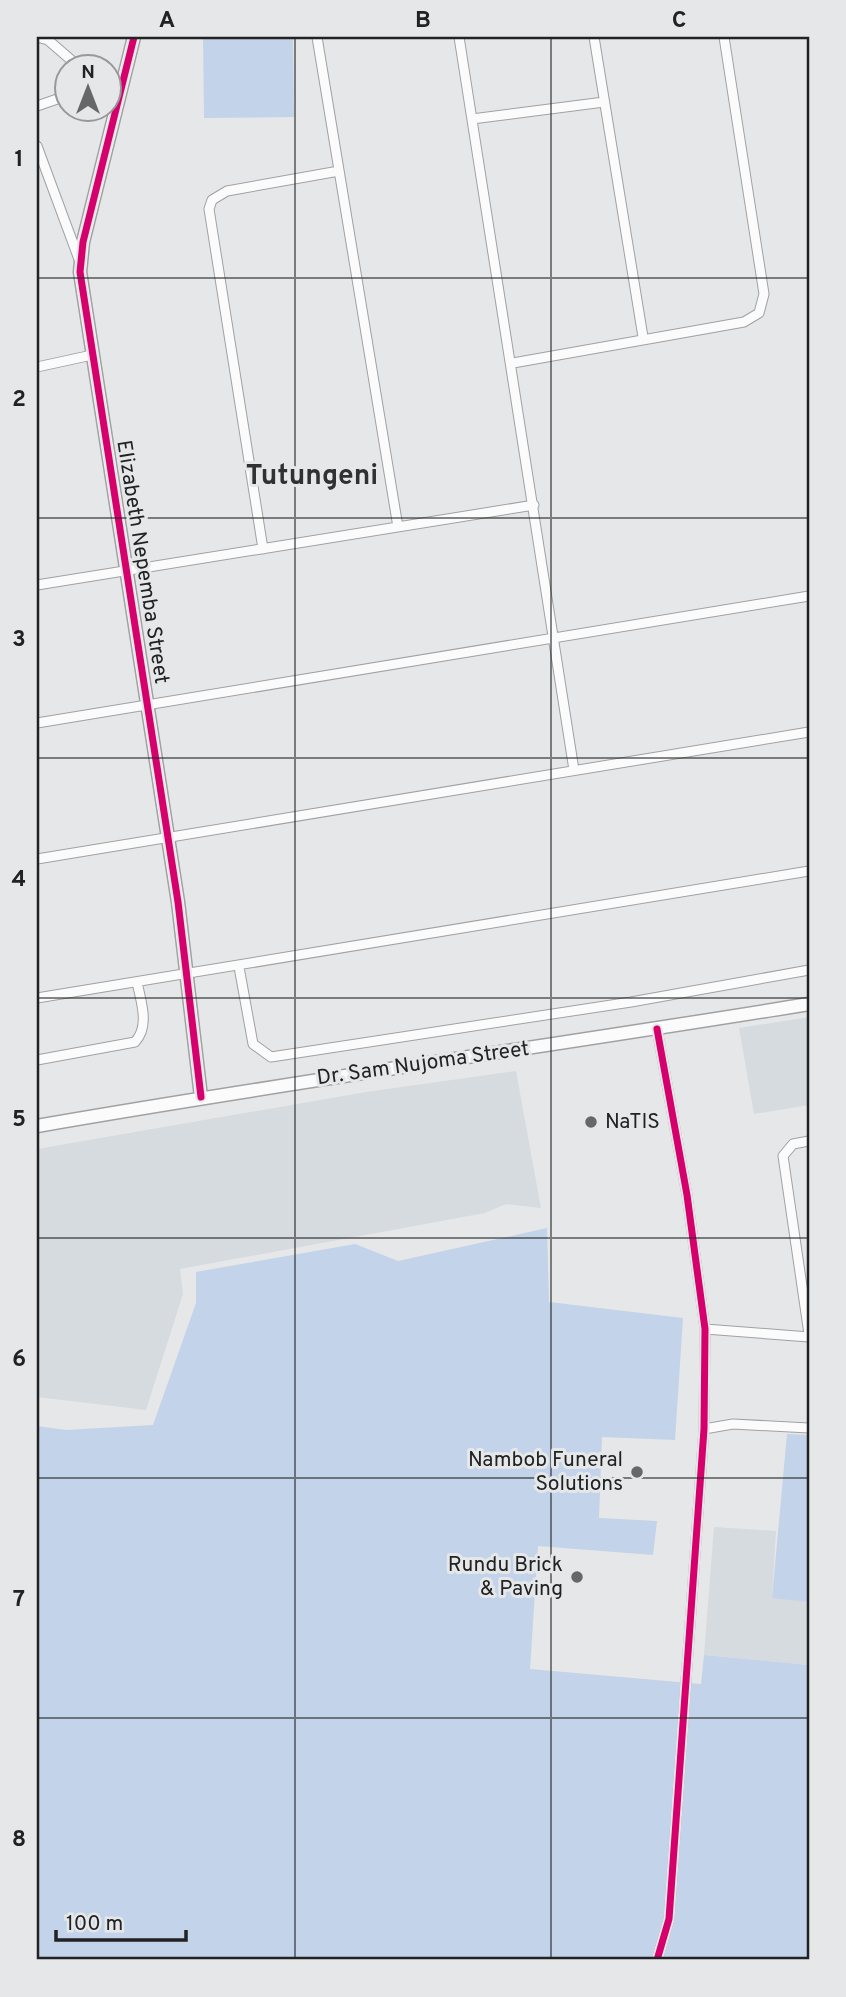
<svg xmlns="http://www.w3.org/2000/svg" width="846" height="1997" font-family="Overpass,sans-serif">
  <style>
    .built { fill: #d6dbe0 }
    .green { fill: #c3d3e9 }
    .lines { fill: none; stroke-linecap: round; stroke-linejoin: round }
    .street-casing { stroke: #a0a1a2; stroke-width: 11 }
    .secondary-casing { stroke: #a0a1a2; stroke-width: 15 }
    .street { stroke: #fbfbfc; stroke-width: 9 }
    .secondary { stroke: #fbfbfc; stroke-width: 12 }
    .cycleway-casing { stroke: #e5e7e9; stroke-width: 11 }
    .cycleway { stroke: #d6006c; stroke-width: 7 }
    .grid { fill: none; stroke: #212223; stroke-width: 2; stroke-opacity: 0.55 }
    .poi-dot { fill: #666768; stroke: #e5e7e9; stroke-width: 2.5 }
    .labels { text-anchor: middle; dominant-baseline: central; stroke-width: 6; stroke-linejoin: round; paint-order: stroke }
    .street-label { font-size: 21px; fill: #212223; stroke: #e5e7e9 }
    .poi-label { font-size: 21px; fill: #212223; stroke: #e5e7e9; text-anchor: end }
    .district-label { font-size: 28px; font-weight: bold; fill: #303133; stroke: #e5e7e9 }
    .neatline { fill: none; stroke: #212223; stroke-width: 2.5 }
    .grid-label { font-size: 23px; text-anchor: middle; font-weight: bold; fill: #212223 }
  </style>
  <rect width="100%" height="100%" fill="#e6e7e8"/>
  <path class="built" d="M809 1017V1105L754 1114 739 1028Z
    M516 1071 541 1208 506 1204 485 1213 180 1269 183 1294 146 1410 37 1397V1149L366 1092Z
    M714 1527 776 1531 772 1597 809 1602V1665L704 1655Z"/>
  <path class="green" d="M203 37H293L294 117 204 118Z
    M547 1228 549 1302 683 1318 675 1440 602 1437 599 1518 657 1521 653 1555 538 1546 530 1669 701 1684 704 1655 809 1665V1960H37V1426L66 1430 153 1425 196 1303V1272L355 1244 398 1261Z
    M787 1434 809 1435V1602L772 1598Z"/>
  <g class="lines">
    <g class="street-casing">
      <path id="street" d="M37 37 48 40 78 66
        M317 37 398 527
        M459 37 574 770
        M594 37 643 337
        M108 84 122 87
        M37 106 66 96
        M472 119 604 102
        M37 146 80 262
        M513 363 744 322 759 313 764 294 724 37
        M37 367 92 355
        M263 549 209 209 212 200 227 191 339 171
        M37 585 534 505
        M37 723 809 596
        M37 859 809 732
        M239 967 253 1044 271 1057 631 1002 809 970
        M37 998 809 871
        M37 1060 135 1042C150 1026 141 1002 137 982
        M809 1141 793 1144 783 1156 809 1334
        M705 1329 809 1337
        M704 1429 733 1424 809 1428
        M657 1960 669 1919 704 1429 705 1329 687 1195 657 1029"/>
    </g>
    <g class="secondary-casing">
      <path id="secondary" d="M134 37 83 242 80 272 178 902 201 1097
        M37 1126C294 1081 552 1046 809 1004"/>
    </g>
    <use href="#street" class="street"/>
    <use href="#secondary" class="secondary"/>
    <g class="cycleway-casing">
      <path id="cycleway" d="M134 37 83 242 80 272 178 902 201 1097
        M657 1960 669 1919 704 1429 705 1329 687 1195 657 1029"/>
    </g>
    <use href="#cycleway" class="cycleway"/>
  </g>
  <path class="grid" d="M295 37V1960M551 37V1960M37 278H809M37 518H809M37 758H809M37 998H809M37 1238H809M37 1478H809M37 1718H809"/>
  <g class="poi-dot">
    <circle cx="591" cy="1122" r="7"/>
    <circle cx="637" cy="1472" r="7"/>
    <circle cx="577" cy="1577" r="7"/>
  </g>
  <g class="labels">
    <g class="street-label">
      <text transform="translate(142 562) rotate(81)">Elizabeth Nepemba Street</text>
      <text transform="translate(423 1064) rotate(-8)">Dr. Sam Nujoma Street</text>
    </g>
    <g class="poi-label">
      <text x="605" y="1122" text-anchor="start">NaTIS</text>
      <text x="623" y="1460">Nambob Funeral<tspan x="623" dy="24">Solutions</tspan></text>
      <text x="563" y="1565">Rundu Brick<tspan x="563" dy="24">&amp; Paving</tspan></text>
    </g>
    <g class="district-label">
      <text x="312" y="477">Tutungeni</text>
    </g>
  </g>
  <rect width="846" height="1997" fill="none" stroke="#e5e7e9" stroke-width="77"/>
  <g transform="translate(88 88)"><circle r="33" fill="#e5e7e9" stroke="#97989a" stroke-width="2"/>
  <path d="M0-5L12 26L0 18L-12 26Z" fill="#666768"/>
  <text y="-10" font-size="19" font-weight="bold" text-anchor="middle" fill="#212223">N</text>
  </g>
  <path d="M56 1930v10h130v-10" fill="none" stroke="#212223" stroke-width="3.5"/>
  <text x="66" y="1930" font-size="21" fill="#212223" stroke="#e5e7e9" stroke-width="5" paint-order="stroke">100 m</text>
  <rect x="38" y="38" width="770" height="1920" class="neatline"/>
  <g class="grid-label">
    <text x="167" y="27">A</text>
    <text x="423" y="27">B</text>
    <text x="679" y="27">C</text>
    <text x="19" y="166">1</text>
    <text x="19" y="406">2</text>
    <text x="19" y="646">3</text>
    <text x="19" y="886">4</text>
    <text x="19" y="1126">5</text>
    <text x="19" y="1366">6</text>
    <text x="19" y="1606">7</text>
    <text x="19" y="1846">8</text>
  </g>
</svg>
